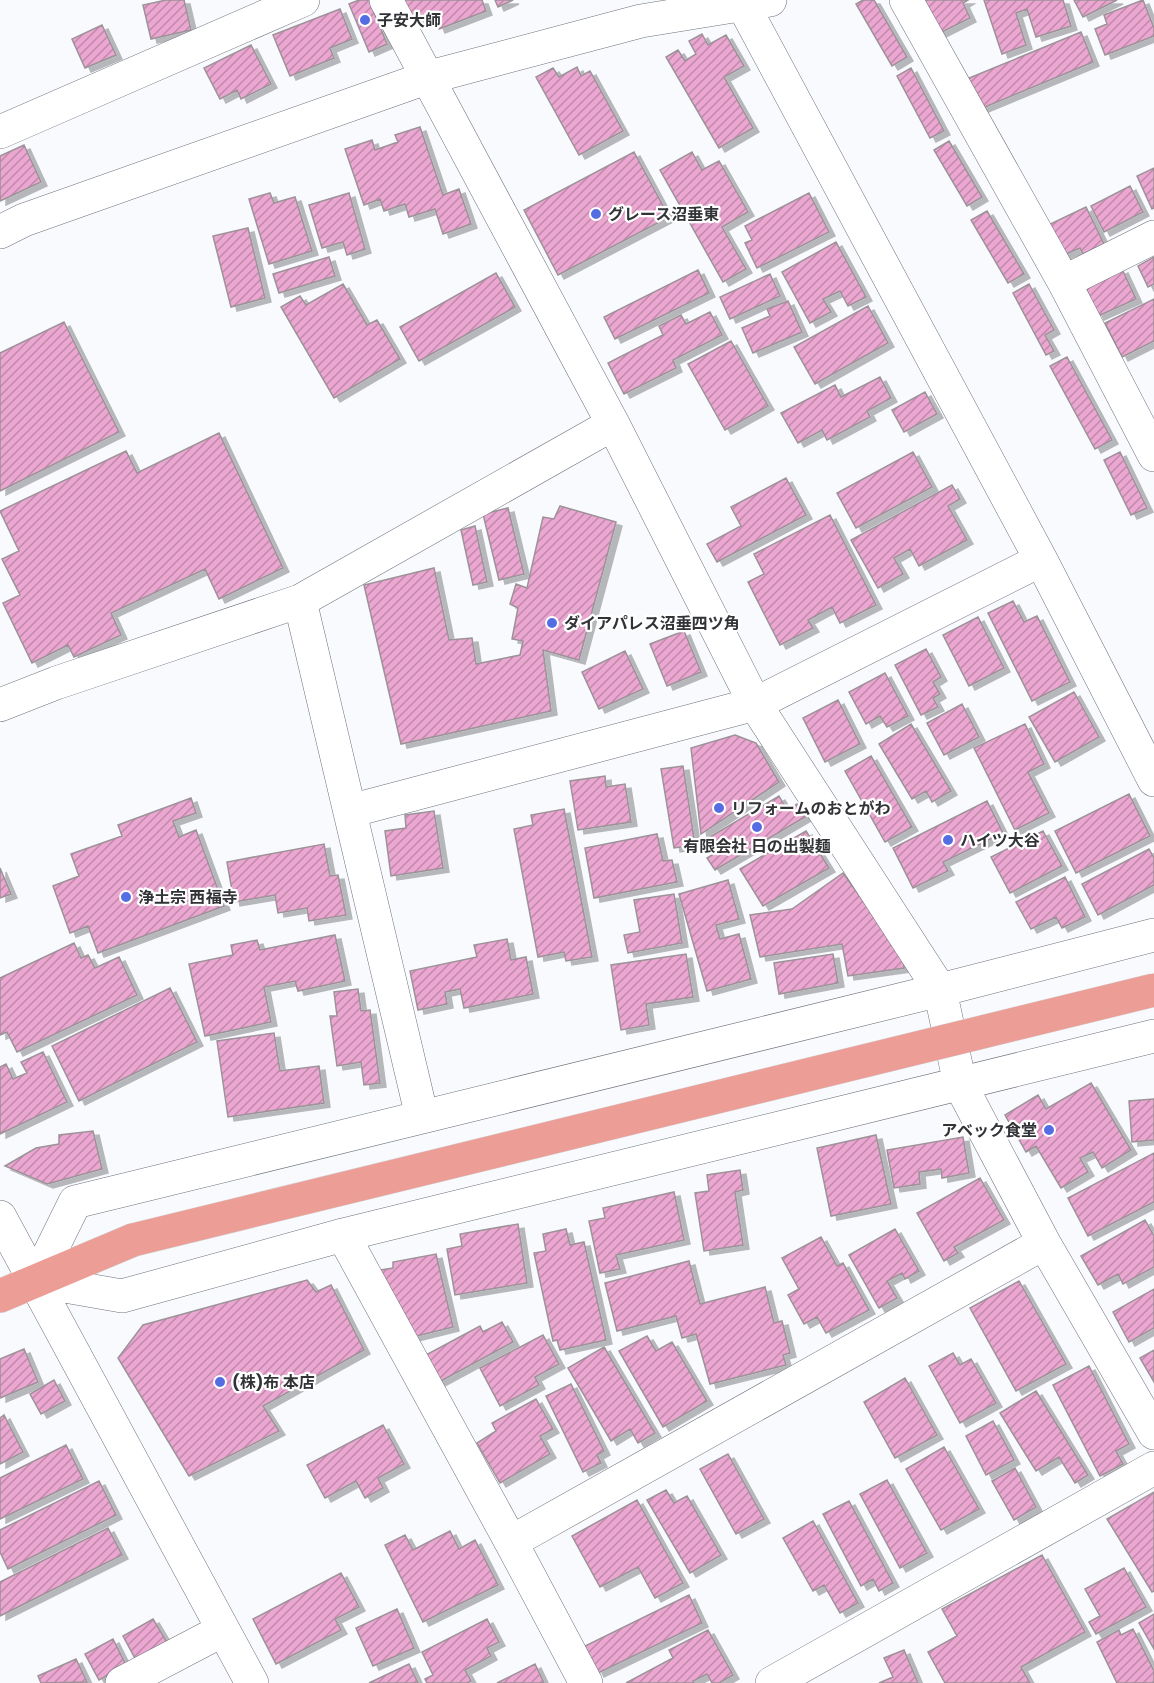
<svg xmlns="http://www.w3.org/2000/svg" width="1154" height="1683" font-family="Poppins,'Noto Sans JP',sans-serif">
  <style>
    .building { fill: url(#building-hatch); stroke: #9c9298; stroke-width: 1.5; filter: url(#shadow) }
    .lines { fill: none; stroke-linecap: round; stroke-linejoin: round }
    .street-casing { stroke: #6f727b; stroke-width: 34 }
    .primary-casing { stroke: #d6d6d7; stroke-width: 34 }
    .street { stroke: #fff; stroke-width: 33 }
    .primary { stroke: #ec9d95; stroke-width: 33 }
    .primary-bridge-casing { stroke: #d6d6d7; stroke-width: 34; stroke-linecap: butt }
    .primary-bridge { stroke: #ec9d95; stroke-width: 33 }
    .poi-dot { fill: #556de3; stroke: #fff; stroke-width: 2 }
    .labels { text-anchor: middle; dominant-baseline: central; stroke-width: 4.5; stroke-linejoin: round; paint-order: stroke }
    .poi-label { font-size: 16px; font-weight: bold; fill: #323337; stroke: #fff; text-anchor: start }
  </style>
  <defs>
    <pattern id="building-hatch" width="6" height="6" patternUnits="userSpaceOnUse" patternTransform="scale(1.5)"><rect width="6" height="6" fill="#eba7d1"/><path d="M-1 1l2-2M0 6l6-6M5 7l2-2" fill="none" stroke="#bf89aa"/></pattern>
    <filter id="shadow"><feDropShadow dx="6" dy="4" stdDeviation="0" flood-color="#0004"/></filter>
  </defs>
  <rect width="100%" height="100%" fill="#f8fafe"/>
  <path class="building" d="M166 0H184L191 30 151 39 143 5Z
    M359 0H369L387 44 369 52 349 4Z
    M403 0H482L486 11 439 29 432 12 412 21Z
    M495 0H513L498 7Z
    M863 0H874L907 57 892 66 856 4Z
    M924 0H968L963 3 970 18 940 33Z
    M984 0H1063L1071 26 1036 37 1027 9 1016 13 1026 45 1002 54Z
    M1074 0H1117L1083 17Z
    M1143 0 1154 28V36L1105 55 1095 29 1107 24 1104 15Z
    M340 9 352 39 330 48 334 58 290 76 273 35Z
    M102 25 116 55 85 68 72 39Z
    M1081 32 1093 62 980 109 967 79Z
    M702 34 708 45 726 35 744 66 724 77 753 128 719 148 666 57 678 50 685 61 696 54 689 41Z
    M251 45 271 84 241 99 237 90 220 99 204 68Z
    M577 67 581 76 590 71 623 131 579 155 536 77 553 68 559 77Z
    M911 68 944 131 930 138 897 76Z
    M420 127 443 195 459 189 471 224 443 234 435 209 409 217 405 204 384 211 380 199 364 205 345 149 372 140 375 150 398 142 395 135Z
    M949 141 982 197 967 206 934 150Z
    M24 145 41 182 0 201V156Z
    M634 152 669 217 558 275 524 210Z
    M692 152 702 170 719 161 748 212 722 227 746 269 723 282 660 170Z
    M1154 168V208L1152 209 1137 176Z
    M1130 186 1143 212 1104 232 1091 206Z
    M270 193 274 203 295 197 312 251 269 264 249 199Z
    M349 193 365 249 347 255 343 242 322 248 309 205Z
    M809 193 829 232 757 268 745 243 752 240 745 226Z
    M1086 207 1104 244 1083 254 1080 248 1061 256 1046 226Z
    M987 211 1024 274 1008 283 971 220Z
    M248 228 265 298 231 307 213 236Z
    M836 242 866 297 848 306 840 291 823 299 831 312 810 323 782 272Z
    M329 257 335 276 279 293 273 274Z
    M1154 257V284L1148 287 1138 266Z
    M1122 269 1136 299 1098 316 1085 286Z
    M698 270 709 293 615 339 604 317Z
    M496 273 515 307 419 361 400 327Z
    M770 274 780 296 730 319 720 297Z
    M343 284 367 325 377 320 400 359 334 398 281 307 300 296 306 305Z
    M1029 284 1054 330 1045 335 1054 351 1046 355 1013 293Z
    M1154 299V341L1122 357 1105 323Z
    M788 301 802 332 753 353 742 328 770 316 767 309Z
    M868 306 888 343 815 384 794 347Z
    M710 312 722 335 673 360 676 368 624 394 608 363 663 335 659 326 681 315 686 324Z
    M64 322 119 432 0 491V353Z
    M731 341 768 406 725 430 688 364Z
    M1067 357 1112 440 1095 449 1050 366Z
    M880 377 891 398 867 411 870 417 827 440 822 430 798 443 781 413 835 385 841 397Z
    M925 392 937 414 904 432 892 410Z
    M219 433 283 568 219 599 205 569 111 613 121 635 74 657 68 645 32 663 3 603 20 595 2 559 19 551 0 511 126 451 137 473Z
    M913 452 932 487 856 528 837 493Z
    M1120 452 1147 508 1131 515 1104 460Z
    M786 478 806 515 717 562 707 544 741 526 731 507Z
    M952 485 960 499 948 506 967 540 919 566 910 549 894 558 903 574 878 588 851 540Z
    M560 506 616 522 579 660 543 650 551 711 401 744 364 585 434 568 449 640 472 638 476 664 520 655 523 641 512 639 518 608 510 604 516 584 527 588 543 517 554 519Z
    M508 508 524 574 499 580 483 514Z
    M830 515 876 605 840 623 832 607 808 620 813 628 780 645 748 582 764 574 754 554Z
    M475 526 487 582 473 585 461 530Z
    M1013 601 1024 622 1037 616 1070 682 1032 701 988 613Z
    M978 617 1004 668 969 686 943 635Z
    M684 631 701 672 667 686 650 644Z
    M926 649 941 677 933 682 940 694 933 698 938 707 921 715 895 665Z
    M625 651 643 689 599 709 582 672Z
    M885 673 908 716 887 727 880 716 866 724 849 692Z
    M1074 692 1099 737 1055 762 1029 717Z
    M838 700 860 744 825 762 803 718Z
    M962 704 979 737 944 755 927 723Z
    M911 724 951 791 932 802 926 791 912 799 879 744Z
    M1025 724 1044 764 1028 772 1049 813 1015 830 974 748Z
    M735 735 756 743 779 782 701 834 691 748Z
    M871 756 912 827 885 842 845 771Z
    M683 766 695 845 674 848 661 769Z
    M605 776 606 787 625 784 631 822 578 830 570 781Z
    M1129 794 1150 836 1076 873 1055 831Z
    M779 796 787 810 797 804 805 817 715 870 707 858 719 851 710 837Z
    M191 798 196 813 173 821 179 837 196 830 224 906 98 953 88 926 70 933 53 886 79 876 71 854 122 836 118 825Z
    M987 801 1003 833 943 862 948 871 913 888 893 848Z
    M564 809 592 957 566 961 564 952 538 957 514 829 533 825 531 815Z
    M434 811 443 868 391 876 385 831 406 828 405 815Z
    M806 831 829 868 763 906 740 869Z
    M1043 831 1062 866 1010 893 991 857Z
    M657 834 663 861 672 860 677 882 594 898 585 848Z
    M324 844 330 876 338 875 346 915 309 921 307 908 278 913 275 895 234 902 227 862Z
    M1149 849 1154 858V885L1098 915 1082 884Z
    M0 868 11 894 0 898Z
    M843 873 903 956 904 968 848 976 842 944 760 957 750 915 792 909Z
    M1065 877 1085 917 1062 928 1056 917 1031 929 1016 902Z
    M728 880 739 919 716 925 720 939 739 934 751 979 707 991 679 894Z
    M674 894 682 943 628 953 624 935 640 932 634 900Z
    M335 935 345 981 298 991 295 981 264 987 271 1022 205 1036 189 964 233 955 231 945 257 940 260 950Z
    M507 939 511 960 526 957 533 994 464 1008 460 989 445 992 447 1004 418 1010 410 971 477 957 474 945Z
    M74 943 81 958 88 955 95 968 119 957 137 995 17 1052 7 1032 0 1035V978Z
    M686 954 693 997 646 1004 649 1025 621 1030 611 965Z
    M833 954 838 983 779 994 774 963Z
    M170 988 197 1042 79 1101 52 1046Z
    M358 989 361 1011 370 1010 380 1083 364 1085 361 1062 337 1066 330 1016H337L334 992Z
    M274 1033 280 1071 319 1066 324 1103 228 1117 217 1041Z
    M43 1052 67 1102 0 1134V1067L6 1064 13 1079 27 1073 21 1062Z
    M1091 1083 1131 1150 1102 1168 1093 1152 1080 1158 1088 1172 1061 1188 1036 1146 1026 1152 1005 1115 1038 1095 1046 1109Z
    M1154 1099V1140L1132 1142 1129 1101Z
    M93 1131 102 1169 47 1184 5 1166 36 1148 59 1144V1135Z
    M876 1135 891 1204 831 1216 817 1148Z
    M963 1137 969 1173 942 1178 941 1169 919 1172 920 1184 894 1188 887 1150Z
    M1154 1153V1202L1088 1236 1068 1198Z
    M740 1170 743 1190 735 1192 743 1245 704 1251 695 1193 709 1191 707 1175Z
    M980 1178 1004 1220 954 1247 958 1253 944 1261 917 1213Z
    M674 1192 684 1240 616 1255 620 1269 600 1273 589 1221 605 1218 603 1208Z
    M1145 1220 1154 1236V1267L1123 1284 1118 1274 1098 1285 1081 1256Z
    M518 1224 527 1283 455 1295 447 1249 462 1246 460 1234Z
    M566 1229 570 1245 584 1242 606 1340 560 1350 557 1340 553 1341 534 1253 546 1251 543 1234Z
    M895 1229 919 1271 905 1279 902 1273 887 1281 897 1298 879 1308 849 1255Z
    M821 1237 837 1266 843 1263 869 1310 826 1333 817 1317 804 1324 788 1295 799 1289 782 1258Z
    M436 1254 453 1327 413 1337 380 1270 393 1268V1262Z
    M689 1261 700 1304 765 1287 774 1323 782 1321 790 1353 783 1355 786 1365 710 1384 696 1334 682 1338 676 1316 617 1331 605 1283Z
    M307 1280 316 1292 331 1285 364 1350 263 1406 279 1431 189 1476 118 1358 143 1325Z
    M1019 1281 1066 1364 1016 1391 970 1308Z
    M1154 1289V1328L1129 1342 1113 1312Z
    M502 1322 513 1342 439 1382 424 1356 480 1326 483 1332Z
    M543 1335 559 1364 535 1377 539 1385 500 1406 480 1368Z
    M647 1336 656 1351 672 1342 707 1401 663 1427 619 1351Z
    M604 1347 655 1433 638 1443 630 1429 611 1441 568 1368Z
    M24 1349 38 1382 0 1398V1359Z
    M1154 1350V1382L1140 1358Z
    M953 1353 960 1365 971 1359 996 1403 960 1423 929 1366Z
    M1089 1366 1129 1444 1116 1451 1123 1464 1100 1476 1053 1385Z
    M905 1378 937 1435 895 1458 864 1402Z
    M54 1380 65 1401 41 1414 30 1394Z
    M571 1384 604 1451 597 1455 601 1463 583 1472 546 1396Z
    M1036 1391 1088 1475 1075 1483 1059 1457 1036 1471 1000 1413Z
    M536 1399 553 1429 540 1436 550 1454 500 1483 477 1443 496 1431 492 1423Z
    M4 1415 23 1452 0 1464V1418Z
    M993 1421 1014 1460 986 1475 966 1436Z
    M383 1425 404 1464 378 1478 383 1488 365 1498 356 1481 325 1498 307 1465Z
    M66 1445 83 1479 0 1519V1478Z
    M944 1447 979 1509 941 1530 906 1469Z
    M728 1454 764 1519 736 1534 700 1469Z
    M1015 1468 1036 1507 1014 1520 992 1481Z
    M887 1480 927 1553 900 1568 860 1494Z
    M99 1481 116 1515 8 1569 0 1552V1530Z
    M666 1490 674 1503 687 1496 721 1555 690 1573 647 1500Z
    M1154 1492V1591L1152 1592 1107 1519Z
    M637 1500 683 1583 655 1598 638 1567 600 1587 572 1536Z
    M849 1501 893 1583 879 1591 873 1579 861 1586 823 1514Z
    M813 1521 858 1603 840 1613 824 1585 813 1591 783 1538Z
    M108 1528 122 1555 0 1616V1582Z
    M450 1531 459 1549 475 1540 498 1585 423 1622 385 1545 405 1535 413 1550Z
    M1042 1555 1085 1632 1021 1667 1030 1683H945L928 1652 957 1636 942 1609Z
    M1124 1568 1146 1607 1096 1634 1089 1622 1100 1616 1085 1589Z
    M341 1573 359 1607 335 1619 341 1630 276 1664 253 1619Z
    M689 1595 702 1623 598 1673 585 1646Z
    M397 1609 414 1648 373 1666 356 1628Z
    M1154 1614V1649L1139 1623Z
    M153 1619 168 1644 137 1662 123 1636Z
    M487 1619 499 1642 487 1648 491 1656 465 1670 471 1681 467 1683H427L425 1679 433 1675 422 1652Z
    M1133 1629 1154 1671V1683H1117L1097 1642 1119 1630 1121 1635Z
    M708 1630 733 1675 719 1683H712L707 1674 693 1681 694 1683H626L673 1658 669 1650Z
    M113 1639 126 1665 99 1680 85 1654Z
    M904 1650 918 1683H879L893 1677 884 1658Z
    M76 1659 87 1682 41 1683 38 1676Z
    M409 1664 418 1683H369Z
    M535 1664 544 1683H497Z"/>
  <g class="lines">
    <g class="street-casing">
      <path id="street" d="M386 0 613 424 755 704 940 990 960 1084 1044 1243 1154 1433
        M906 0 1064 282 1154 455
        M743 5 1041 560
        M0 132 303 0
        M0 232 24 220 426 78 641 21 770 0
        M1064 282 1154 237
        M0 705 56 683 300 601
        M350 811 755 704 1041 560 1154 780
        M1154 935 940 990 75 1202 36 1281 122 1296 343 1235 1154 1036
        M422 1117 300 601 613 424
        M0 1217 252 1683
        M343 1235 511 1542 586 1683
        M511 1542 1044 1243
        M122 1683 223 1630
        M772 1683 1154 1468"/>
    </g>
    <g class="primary-casing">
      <path id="primary" d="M0 1296 133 1240"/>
    </g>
    <use href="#street" class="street"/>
    <use href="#primary" class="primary"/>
    <g class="primary-bridge-casing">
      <path id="primary-bridge" d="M133 1240 1154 990"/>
    </g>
    <use href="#primary-bridge" class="primary-bridge"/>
  </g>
  <g class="poi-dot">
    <circle cx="365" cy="20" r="6"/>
    <circle cx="596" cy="214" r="6"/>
    <circle cx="552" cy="623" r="6"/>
    <circle cx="719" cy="808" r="6"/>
    <circle cx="757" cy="827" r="6"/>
    <circle cx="948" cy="840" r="6"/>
    <circle cx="126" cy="897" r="6"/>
    <circle cx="1049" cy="1130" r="6"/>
    <circle cx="220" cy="1382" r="6"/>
  </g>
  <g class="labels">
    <g class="poi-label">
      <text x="377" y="20">子安大師</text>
      <text x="608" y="214">グレース沼垂東</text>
      <text x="564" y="623">ダイアパレス沼垂四ツ角</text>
      <text x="731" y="808">リフォームのおとがわ</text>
      <text x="960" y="840">ハイツ大谷</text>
      <text x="757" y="846" text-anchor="middle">有限会社 日の出製麺</text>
      <text x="138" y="897">浄土宗 西福寺</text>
      <text x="1037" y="1130" text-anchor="end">アベック食堂</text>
      <text x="232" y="1382">(株)布 本店</text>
    </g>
  </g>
</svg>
